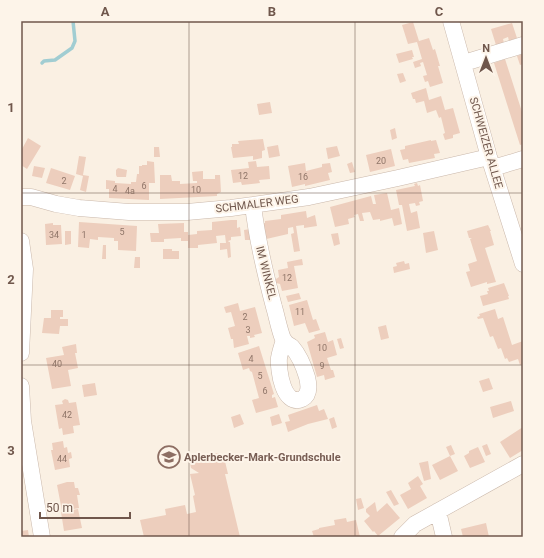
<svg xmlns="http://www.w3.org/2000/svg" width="544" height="558" font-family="Roboto,sans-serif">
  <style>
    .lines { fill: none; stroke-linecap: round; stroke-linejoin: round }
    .stream { stroke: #a1cdd2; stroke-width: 3.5 }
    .building { fill: #edcebd }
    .minor-casing { stroke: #cab8ab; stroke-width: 17 }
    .minor { stroke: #fff; stroke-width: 16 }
    .grid { fill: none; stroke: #70574c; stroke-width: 1; stroke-opacity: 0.55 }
    .labels { text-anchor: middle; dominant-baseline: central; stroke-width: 4; stroke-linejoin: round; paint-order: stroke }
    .number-label { font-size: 9px; fill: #8f7568 }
    .street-label { font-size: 11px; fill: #70574c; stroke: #fdf4e9 }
    .education-label { font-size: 11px; font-weight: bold; fill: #785e54; stroke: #fdf4e9; text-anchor: start }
    .neatline { fill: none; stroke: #70574c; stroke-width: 1.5 }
    .grid-label { font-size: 13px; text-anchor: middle; font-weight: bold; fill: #70574c }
  </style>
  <rect width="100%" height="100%" fill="#faf0e3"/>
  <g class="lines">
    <path class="stream" d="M42 63 44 61 55 60 72 48 75 41 73 21"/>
  </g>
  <path class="building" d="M413 22 419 41 429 38 433 50 435 49 440 66H438L443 83 430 87 428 81 425 82 423 76 427 75 423 62 420 63 421 66 415 68 413 62 422 59 417 42 408 44 402 25Z
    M512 23 517 38 509 41 508 37 503 39 504 43 496 45 491 29Z
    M412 50 414 57H412L413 59 399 63 396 54Z
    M523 54V64L520 65 517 56Z
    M505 59 523 115V144L520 145 494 63Z
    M403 73 406 81 400 83 397 74Z
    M426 88 429 100 441 96 445 110 453 108 460 133 453 135V138L445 140 443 134 445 133 441 117 439 118 436 110 427 113 424 101 416 103 415 99H413L411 93Z
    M270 102 272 113 259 115 257 104Z
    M395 128 397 138 392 140 390 130Z
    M28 138 41 146 27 169 21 165V148L22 149Z
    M263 139 265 150 262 151V158L253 160V156L233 158 231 147H232V144H239L238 141Z
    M431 140V141L436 140 440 153 434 154 435 158 409 163 408 159 403 160 400 150 405 149V146Z
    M278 145 280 156 269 158 267 147Z
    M337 146 340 156 328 159 326 148Z
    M154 147H159L160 157H154Z
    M391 149 395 166 370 172 366 155Z
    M79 156 86 157 83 175 89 176 86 192 80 190 83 176 76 174Z
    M147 161 154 162 155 183H149V200L109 198V189H106V180L115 181V183L131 184V182H136L137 174H139V166H142V165H147Z
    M256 161 257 167 269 166 270 179 259 180 260 183 242 185 241 182 233 183 231 170 249 168 248 162Z
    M352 162 355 172 350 173 347 164Z
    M305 163 306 171 322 167V164L330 163 332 172 328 173 330 180 305 186V184L292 187 288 166Z
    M34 166 45 168 42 178 32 176Z
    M51 168 75 176 70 190 46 183Z
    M118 168 127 170 126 177H117L116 175V170Z
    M203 171V179H215V175H220L221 192 217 194V196L160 199V175H171L172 181H180V184L197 183V181H193L192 172Z
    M417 183 418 186 420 185 423 201 419 202 420 205 416 206 415 203 409 204 411 213 417 211 420 228 407 231 402 205H399L396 190 415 186 414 184Z
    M387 193 391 210 399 208 402 224 394 226 392 218 380 221V219L373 220 370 212 362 213 364 221H360L358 214 354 215 355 217 348 219 349 224 335 227 330 207 371 196 373 204H376L374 195Z
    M306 211 307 218 315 215 317 226 304 228V225L296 226 300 251 294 252 291 234 294 233 293 227 288 228V234L262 240 259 224 265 223V221L281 219V215Z
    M231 220H237V228L240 227 241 236 231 237V240L228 241 229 242H230L231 257 228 258 227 249 220 250V243H226L225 235 216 236 217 243 198 245V248H188V241H181V238L164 239V242H151L150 233H159L158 224 184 223V232H188V235L197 234V231L212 230V222Z
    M79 222 137 226 136 251 118 250V241H114V238L98 237V240L90 239 89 248 78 247Z
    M53 223V225H61L62 244 46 245 45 224Z
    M488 225 491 231H490L494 245 485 248 496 282 487 284V282L471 287 466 272 470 271 468 264 477 261 470 239 472 238H469L467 231Z
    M250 229 252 240H245L244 230Z
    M65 231H71V244L65 245Z
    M434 231 438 250 426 253 423 233Z
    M338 233 340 244 334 246 331 234Z
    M103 245H106V259H102Z
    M163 249H172V251H179V259H163Z
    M135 257H140V268H134Z
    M302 259 303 265 294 266 298 288 282 291 280 284 276 283V279L279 277 278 270 288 268 287 262Z
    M404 261 405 264 409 263 410 269 394 273 393 267 397 266 396 263Z
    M504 283 509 296H508L509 299 483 306 480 296 488 294 487 291H489L488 288Z
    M299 293 301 299 288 302 286 296Z
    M307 300 313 320 316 319 320 330 309 333 305 323 294 326 289 305Z
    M238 303 240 311 255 307 262 333 254 335 255 337 250 338V336H247L249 344 234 348 233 339H231L228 328 235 326 231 312 226 313 224 307Z
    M495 309 498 319 503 317 512 345 523 341V364L520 365 518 359 509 362 507 358 505 359 501 348 498 349 493 336 490 337 483 318 478 319 477 317 480 316 479 314Z
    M51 310H63V317H60V319H68V326H60L59 334 42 333 44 318H51Z
    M386 325 389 338 381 340 378 327Z
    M325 332 328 342 333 340 337 355 327 358 331 370H333L335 377 325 380 324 375 317 377 307 342 315 338 314 335Z
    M341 338 344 348 340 349 337 339Z
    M76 344 77 353H75L78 368 68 370 71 386 52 389 46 358 64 355 62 347Z
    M259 346 274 394 272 395V398L275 397 278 407 256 413 252 400 259 398 252 372 250 371 249 368 243 370 238 353Z
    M489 378 493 389 483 392 479 381Z
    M95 383 97 395 84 397 82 385Z
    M65 399 68 400 69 403 76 402 80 425 73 426 74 433 63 435 62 428 59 429 55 405 63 404 62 401Z
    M511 401 514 411 493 418 490 407Z
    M317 405 319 411 324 409 328 419 308 424 288 432 285 422 290 421 288 415Z
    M240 414 244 424 234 428 231 417Z
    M279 414 282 423 272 426 270 417Z
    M334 417 337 427 332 429 329 419Z
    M523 427V450L510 458 500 442Z
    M63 441 64 448 67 447 68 453 71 452 72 458 69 459 70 467 55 470 51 450H53L52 443Z
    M487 444 491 454 486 456 482 446Z
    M451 445 455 454 450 456 446 447Z
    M478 447 485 462 470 468 464 456 469 453V451Z
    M218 453 224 457 228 474H225L240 537H144L140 520 166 515 165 509 185 505 187 514 196 512 193 496 195 495 190 474 199 473 191 468 189 458Z
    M450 456 458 471 440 480 432 465Z
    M428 461 431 479 424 481 419 463Z
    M418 476 423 484 420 486 427 498 408 509 400 495 411 489 408 483Z
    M67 482H74L75 488H78L80 495H77L79 508 62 511 57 485Z
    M391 490 399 504 394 506 386 492Z
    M361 498 364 508 358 510 356 499Z
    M375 502 377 512 387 503 400 518 378 536 374 531 373 532 364 521 370 516 366 512V509Z
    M78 509 82 528 64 531 61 512Z
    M346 518 347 522 356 520 360 537H314L312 531 319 529V528L335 525 334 520Z
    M486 523 489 537H463L461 529Z
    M28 530 29 537H21V531Z"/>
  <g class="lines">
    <g class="minor-casing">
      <path id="minor" d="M451 21 489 157 523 264
        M464 63 523 45
        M493 168 523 159
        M21 197H31L56 204 79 208 129 212H187L231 208 309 197 398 178 489 157
        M253 205C257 240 265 273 274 307 277 317 279 329 283 339 285 343 289 345 292 347 299 355 304 367 307 377 309 385 310 395 302 399 283 407 278 370 279 358 280 352 282 346 284 340
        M21 241 25 269 21 353
        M21 386 23 421 42 537
        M438 511 444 537
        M402 537 415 524 523 464"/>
    </g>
    <use href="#minor" class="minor"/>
  </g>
  <path class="grid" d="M189 21V537M355 21V537M21 193H523M21 365H523"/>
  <defs>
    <g id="school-ring" transform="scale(1.15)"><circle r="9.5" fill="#fdf4e9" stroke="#8d6e63" stroke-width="1.5"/><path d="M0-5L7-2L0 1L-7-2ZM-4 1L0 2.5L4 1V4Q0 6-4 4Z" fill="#8d6e63"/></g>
  </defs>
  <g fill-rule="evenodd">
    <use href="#school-ring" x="169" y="457"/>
  </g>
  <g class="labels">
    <g class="number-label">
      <text x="381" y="161">20</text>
      <text x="243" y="176">12</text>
      <text x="303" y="177">16</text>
      <text x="64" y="181">2</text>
      <text x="144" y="186">6</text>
      <text x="115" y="189">4</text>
      <text x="196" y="190">10</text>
      <text x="130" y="191">4a</text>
      <text x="122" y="232">5</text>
      <text x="54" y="235">34</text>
      <text x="84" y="235">1</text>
      <text x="287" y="278">12</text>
      <text x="300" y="312">11</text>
      <text x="245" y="317">2</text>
      <text x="248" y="330">3</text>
      <text x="322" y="348">10</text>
      <text x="251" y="359">4</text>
      <text x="57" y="364">40</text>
      <text x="322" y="366">9</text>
      <text x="260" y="376">5</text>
      <text x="265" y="391">6</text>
      <text x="67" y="415">42</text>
      <text x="62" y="459">44</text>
    </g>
    <g class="street-label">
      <text transform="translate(486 143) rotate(74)">SCHWEIZER ALLEE</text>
      <text transform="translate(257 204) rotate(-7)">SCHMALER WEG</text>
      <text transform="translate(266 273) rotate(76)">IM WINKEL</text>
    </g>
    <g class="education-label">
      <text x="184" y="457">Aplerbecker-Mark-Grundschule</text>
    </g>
  </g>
  <rect width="544" height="558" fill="none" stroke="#fdf4e9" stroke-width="44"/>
  <g transform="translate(486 58)" stroke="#fdf4e9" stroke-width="3" paint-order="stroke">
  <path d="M0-3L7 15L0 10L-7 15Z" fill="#70574c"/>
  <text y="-6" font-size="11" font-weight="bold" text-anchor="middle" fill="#70574c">N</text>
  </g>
  <path d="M40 512v6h90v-6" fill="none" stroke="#70574c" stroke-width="2"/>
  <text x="46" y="512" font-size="12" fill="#70574c" stroke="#fdf4e9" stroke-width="3" paint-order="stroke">50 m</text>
  <rect x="22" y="22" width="500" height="514" class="neatline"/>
  <g class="grid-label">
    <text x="105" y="16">A</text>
    <text x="272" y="16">B</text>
    <text x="439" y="16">C</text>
    <text x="11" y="112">1</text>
    <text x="11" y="284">2</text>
    <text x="11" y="455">3</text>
  </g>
</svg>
